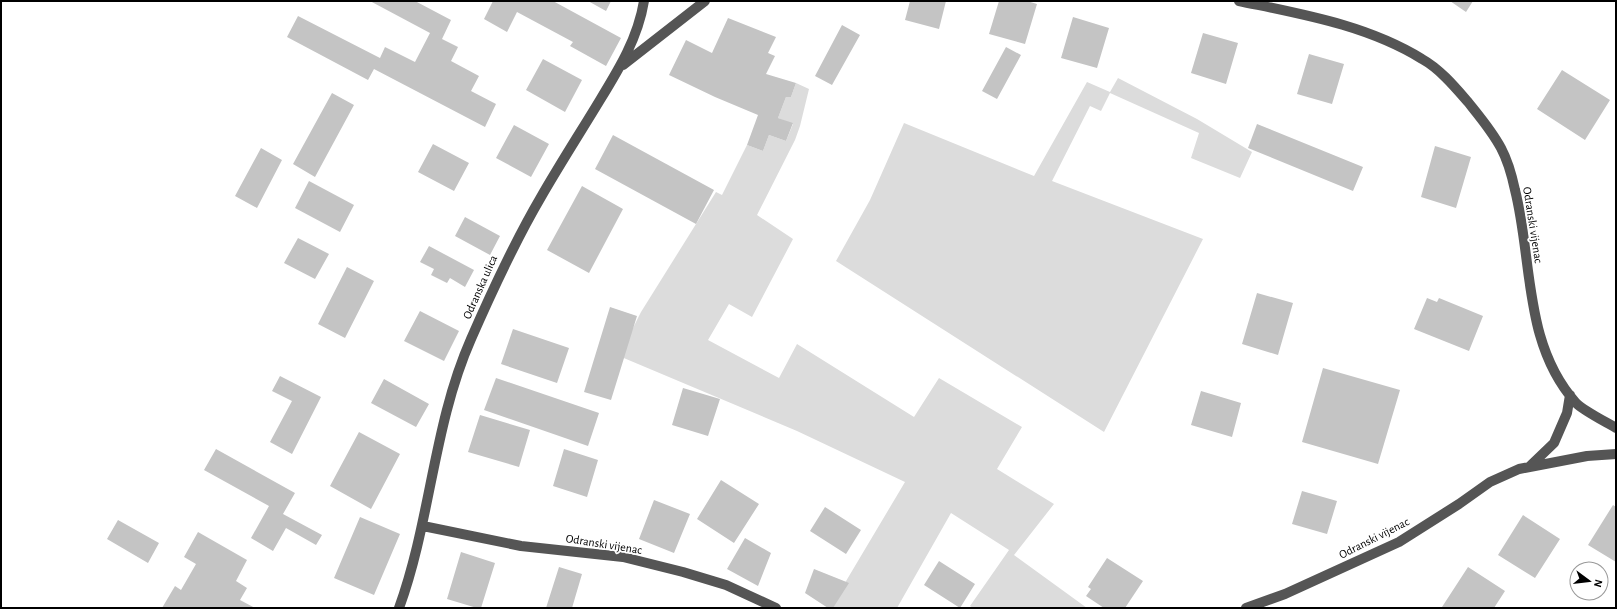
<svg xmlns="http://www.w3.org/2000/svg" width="1617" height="609" font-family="'Alegreya Sans',sans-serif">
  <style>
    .green { fill: #dcdcdc }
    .building { fill: #c4c4c4 }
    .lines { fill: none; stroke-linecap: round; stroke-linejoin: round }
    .minor { stroke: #555; stroke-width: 10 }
    .labels { text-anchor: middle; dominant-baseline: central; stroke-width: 3.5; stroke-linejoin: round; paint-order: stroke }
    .street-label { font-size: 12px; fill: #000; stroke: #fff }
  </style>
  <rect width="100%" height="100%" fill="#fff"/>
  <path class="green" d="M1118 78 1197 119 1252 152 1240 178 1191 158 1199 133 1110 93 1101 111 1090 106 1052 181 1203 239 1104 432 836 261 870 200 904 123 1034 176 1087 82 1110 92Z
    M796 83 809 89 800 126 795 140 757 215 793 239 752 317 729 304 708 340 779 378 797 344 914 417 939 378 1022 427 997 469 1054 504 1014 555 1087 608H973L970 606 1009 550 951 513 897 608H830L905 482 797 431 619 356 641 312 716 192 722 195 747 145 763 151 769 135 786 141 793 124 778 118 786 97H791Z"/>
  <path class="building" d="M370 1H415L451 20 442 39 458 47 451 61 479 76 471 91 496 104 485 127 374 69 368 80 287 37 298 16 380 58 385 47 415 62 430 33Z
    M493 1H553L621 38 606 66 570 46 573 42 517 12 507 32 484 19Z
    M588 1H611L606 11Z
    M910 1H946L939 29 905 20Z
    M999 1H1027L1037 4 1025 44 989 34Z
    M1450 1H1473L1466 12Z
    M1073 17 1109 28 1097 68 1061 58Z
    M728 18 776 37 768 53 775 56 766 74 796 83 791 97H786L778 118 793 123 786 141 769 135 763 151 747 145 758 115 715 97 669 75 686 40 712 53Z
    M842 25 860 35 832 85 815 76Z
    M1203 33 1238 43 1226 84 1191 73Z
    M1006 47 1021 55 997 99 982 91Z
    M1309 54 1344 64 1332 104 1297 94Z
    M543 59 582 80 565 112 526 90Z
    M1562 70 1610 100 1585 140 1537 109Z
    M332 93 354 105 315 177 293 164Z
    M1257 124 1363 167 1353 191 1248 148Z
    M514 125 549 144 531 177 496 158Z
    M613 135 714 190 696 224 595 169Z
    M433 144 469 163 454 191 418 172Z
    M1435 146 1471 157 1456 208 1421 197Z
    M261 148 282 160 257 208 235 196Z
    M309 181 354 205 340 232 295 208Z
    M582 186 623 209 589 273 547 250Z
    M465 217 500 236 490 255 455 236Z
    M298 238 329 254 315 279 284 263Z
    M429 246 474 270 465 287 450 278 447 283 431 275 434 269 420 262Z
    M347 267 374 281 345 338 318 324Z
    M1257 293 1293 303 1278 355 1242 344Z
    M1427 298 1437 302 1439 298 1483 316 1469 351 1414 329Z
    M610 307 637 316 611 400 584 392Z
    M420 311 459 331 444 361 404 341Z
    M513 329 569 348 557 383 501 364Z
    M1323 368 1400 390 1378 464 1302 442Z
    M280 376 321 397 292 454 270 442 292 401 272 391Z
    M496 378 599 413 588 446 484 410Z
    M384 379 429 404 416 427 371 403Z
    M683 388 720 399 708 436 672 425Z
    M1201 391 1241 403 1232 437 1191 425Z
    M480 415 530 430 519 467 468 452Z
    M359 432 400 454 371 509 330 486Z
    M216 449 295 493 283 514 322 535 316 545 286 528 273 551 251 538 269 506 204 470Z
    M564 449 598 460 587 497 553 486Z
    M721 480 759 504 734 543 697 519Z
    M1302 491 1337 501 1327 534 1292 524Z
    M654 500 690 514 674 553 639 539Z
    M1613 505 1616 507V562L1588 545Z
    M825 507 861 530 846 554 810 531Z
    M1523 515 1560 539 1535 578 1498 555Z
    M360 517 400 534 374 595 334 578Z
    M118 520 159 543 148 563 107 539Z
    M198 532 247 560 236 581 247 588 240 600 255 608H162L175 586 181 590 196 564 184 557Z
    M745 538 771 553 758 586 727 569Z
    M461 552 495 563 481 608H477L447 599Z
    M1107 558 1143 581 1125 608H1104L1086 596 1091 589 1088 587Z
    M939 561 975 584 960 608 924 585Z
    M559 567 582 574 572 608H546Z
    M1468 567 1505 591 1494 608H1444L1442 607Z
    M814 569 849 583 833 608H828L805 593Z"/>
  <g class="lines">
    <path class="minor" d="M1239 1C1301 14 1367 25 1422 59 1440 69 1455 87 1468 102 1480 117 1492 131 1501 148 1508 161 1512 176 1515 190 1533 261 1523 344 1576 403 1584 411 1606 422 1616 428
      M623 65 705 1
      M1529 467 1554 443 1567 413 1570 395
      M423 526 521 546 623 557 683 572 726 585 776 608
      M399 608C431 520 433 425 471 339 492 291 514 243 541 197 560 164 580 133 600 100 619 69 638 38 644 1
      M1246 608 1285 594 1399 542 1459 504 1490 482 1519 469 1587 456 1616 454"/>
  </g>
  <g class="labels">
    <g class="street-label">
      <text transform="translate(1533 225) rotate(81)">Odranski vijenac</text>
      <text transform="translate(480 287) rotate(-66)">Odranska ulica</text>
      <text transform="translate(1374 538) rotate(-27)">Odranski vijenac</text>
      <text transform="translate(604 544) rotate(9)">Odranski vijenac</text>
    </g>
  </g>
  <rect width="1617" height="609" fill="none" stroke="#000000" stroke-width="4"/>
  <g transform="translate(1589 581) rotate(105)"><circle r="19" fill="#ffffff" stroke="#999999"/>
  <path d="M0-3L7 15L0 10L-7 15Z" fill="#000000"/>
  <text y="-6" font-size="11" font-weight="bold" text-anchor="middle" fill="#000000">N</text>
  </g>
</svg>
